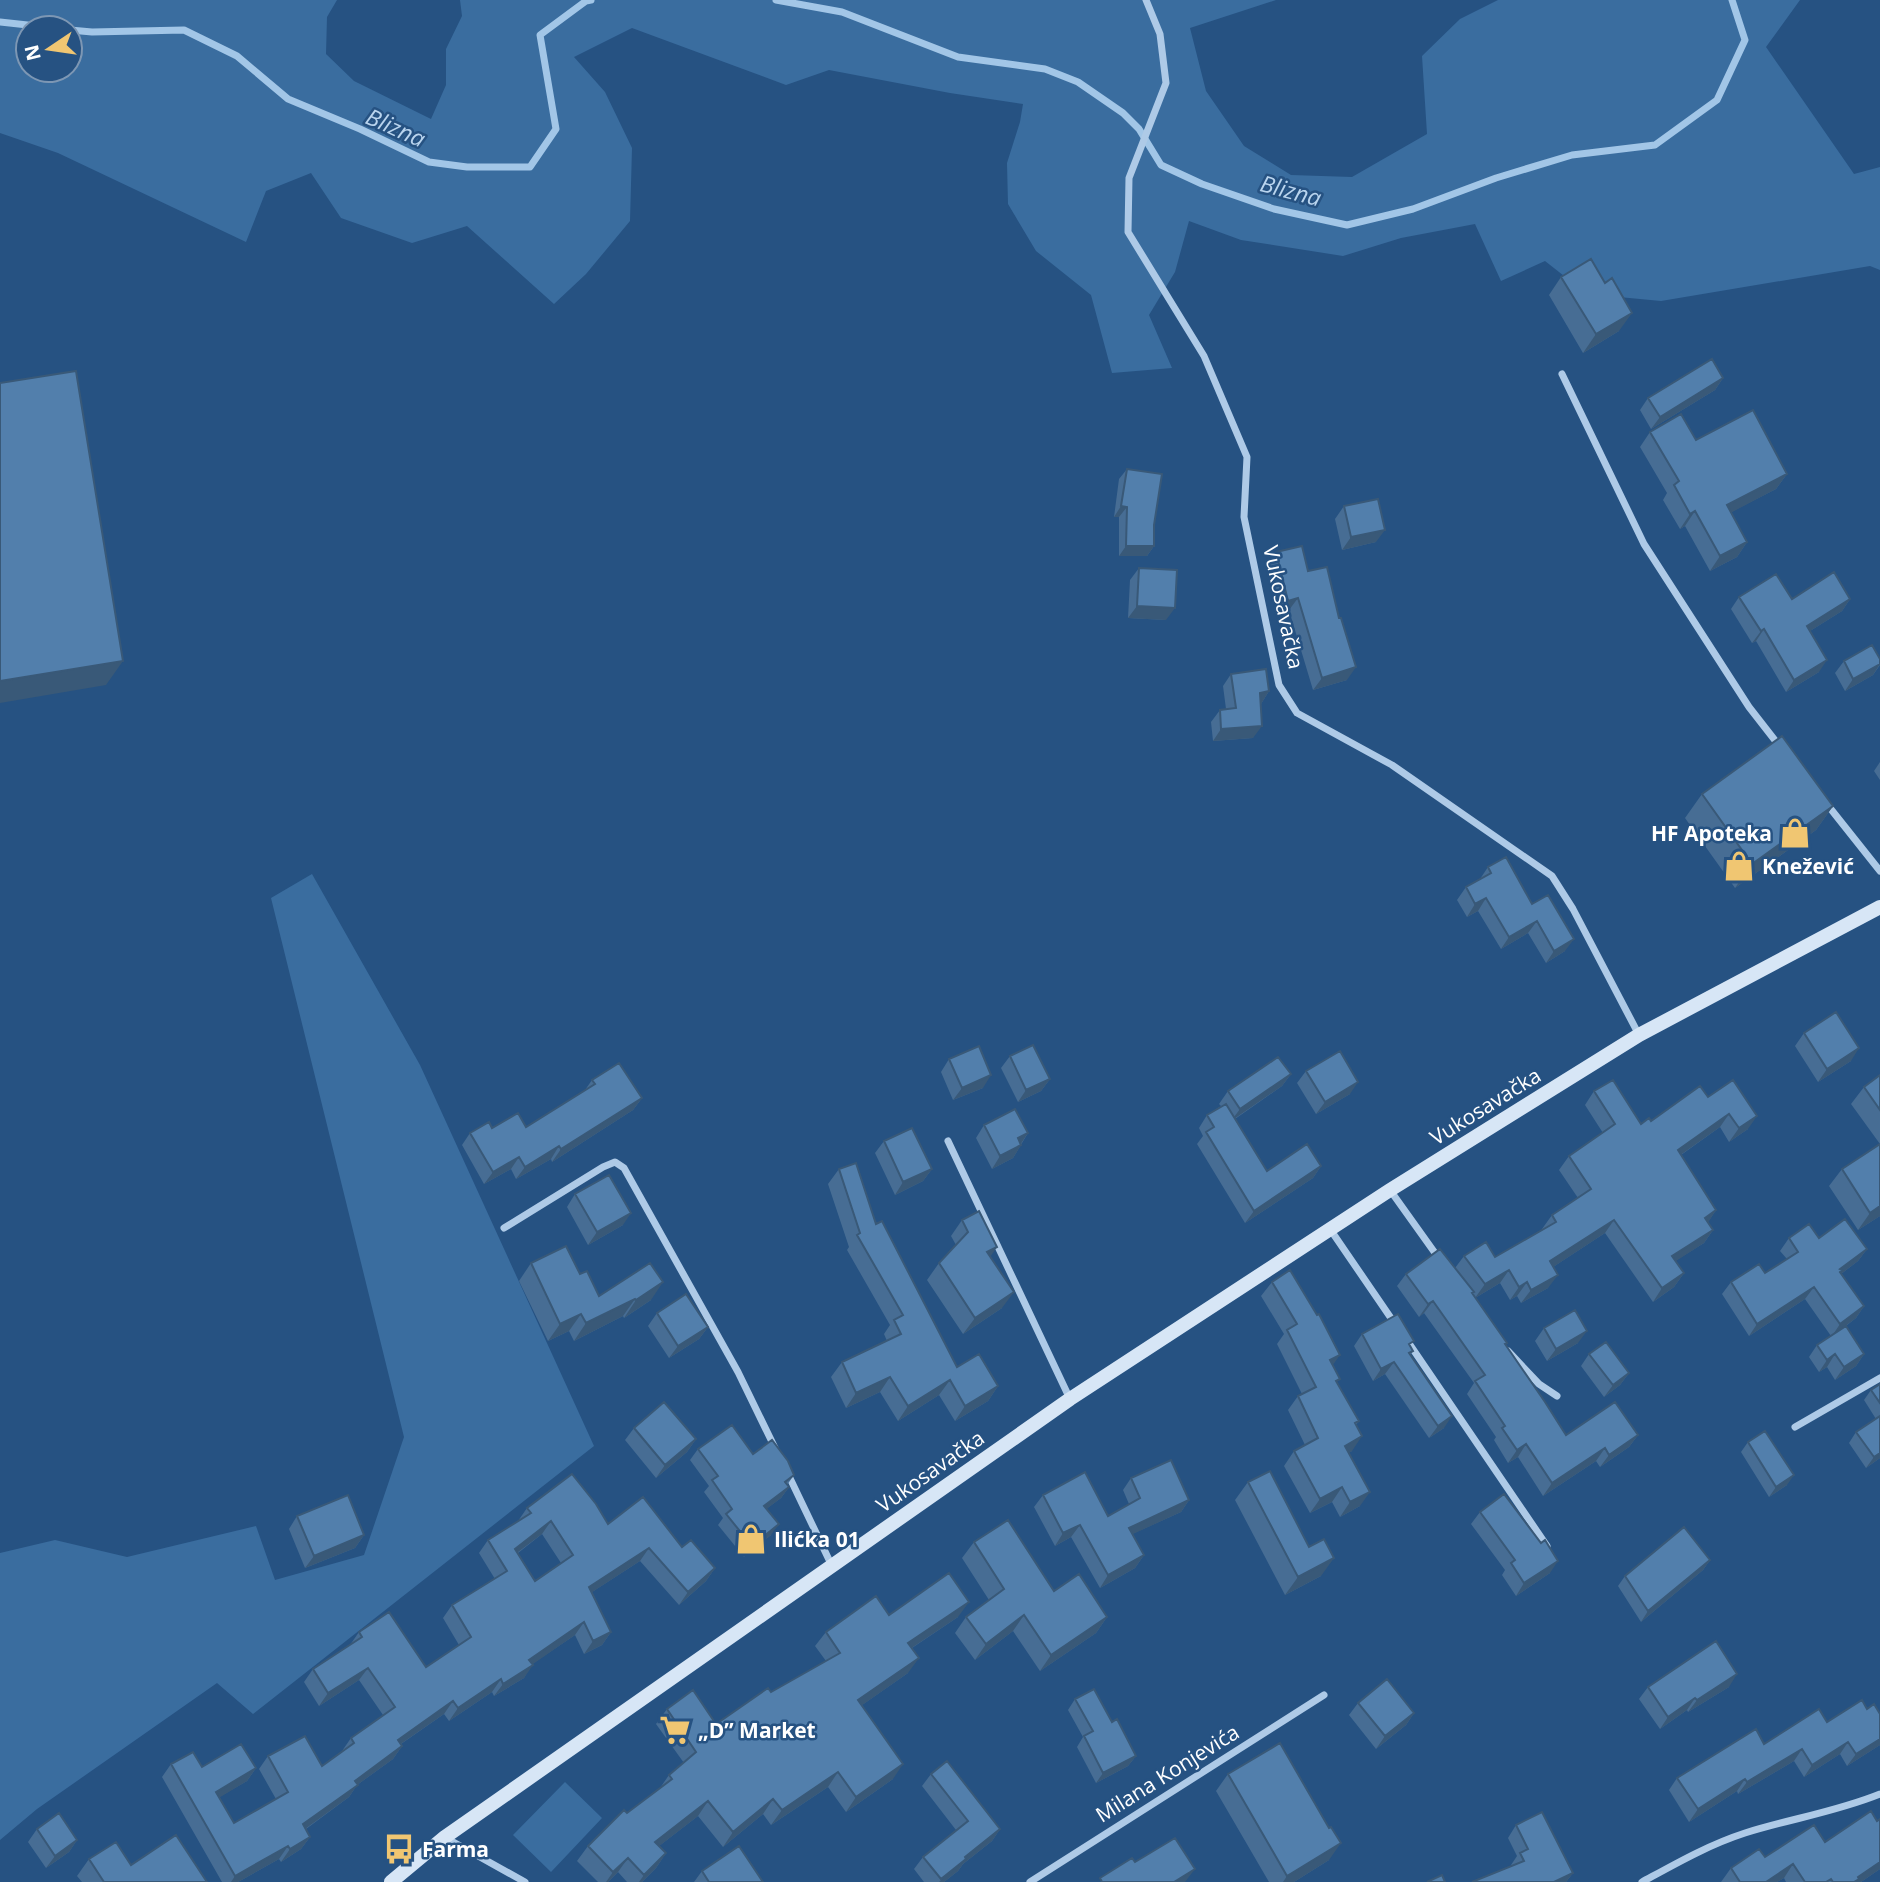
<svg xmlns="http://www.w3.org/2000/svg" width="1880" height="1882" font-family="'Open Sans',sans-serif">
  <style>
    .green { fill: #3a6d9f; fill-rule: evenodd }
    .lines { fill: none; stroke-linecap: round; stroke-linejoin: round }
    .stream { stroke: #a2c6e7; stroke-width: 7 }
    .minor { stroke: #aecae7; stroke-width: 7 }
    .secondary { stroke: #d7e6f6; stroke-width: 14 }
    .wall { fill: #476d94; fill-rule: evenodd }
    .shaded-wall { fill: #395978 }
    .building { fill: #527fac; stroke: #395978; stroke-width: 2; fill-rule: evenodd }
    .labels { text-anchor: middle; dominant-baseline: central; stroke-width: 5; stroke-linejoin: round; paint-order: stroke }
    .street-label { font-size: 21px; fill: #fff; stroke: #265282 }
    .poi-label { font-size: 21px; font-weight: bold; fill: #fff; stroke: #265282; text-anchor: start }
    .water-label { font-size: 23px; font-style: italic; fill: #b9d4ee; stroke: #265282 }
  </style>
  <rect width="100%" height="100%" fill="#265282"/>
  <path class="green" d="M0 0H337L327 17 326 54 354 81 431 119 446 85V49L462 16 460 0H1276L1190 28 1206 91 1244 146 1291 175 1352 177 1427 134 1422 56 1460 19 1498 0H1800L1766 47 1854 174 1880 167V270L1870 266 1661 301 1587 294 1545 261 1501 281 1475 224 1401 238 1343 256 1241 240 1189 221 1175 272 1149 315 1172 368 1112 373 1091 295 1036 251 1008 204 1007 163 1020 122 1023 104 950 93 829 70 786 85 632 28 574 57 605 92 632 148 630 221 586 274 554 304 467 226 412 243 341 218 311 173 266 191 246 242 58 153 0 133ZM28 28H70V70H28Z
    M312 874 420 1065 594 1446 253 1714 217 1683 37 1809 0 1840V1553L55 1540 127 1557 256 1526 275 1580 364 1555 404 1437 271 898Z
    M565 1782 602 1818 551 1872 513 1835Z"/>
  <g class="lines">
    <path class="stream" d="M776 0 842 12 958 57 1045 69 1078 82 1123 113 1139 129 1161 165 1202 184 1274 209 1347 225 1413 209 1496 178 1572 155 1655 145 1717 100 1745 40 1732 0
      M0 22 55 28
      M70 30 92 32 184 30 237 56 288 99 360 129 429 162 467 167H530L556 129 540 35 586 1 591 0"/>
    <path class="minor" d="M1146 0 1160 34 1166 83 1129 178 1128 232 1204 356 1247 457 1244 517 1279 685 1297 713 1392 765 1552 876 1573 909 1639 1035
      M1562 374 1644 544 1749 707 1781 748
      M1826 803 1880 871
      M948 1141 1070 1399
      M1390 1190 1440 1260
      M504 1228 603 1167 615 1162 624 1168 738 1372 775 1448
      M1330 1229 1395 1324
      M1406 1339 1547 1546
      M1508 1351 1539 1384 1557 1396
      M1795 1427 1880 1378
      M787 1472 832 1566
      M446 1838 525 1882
      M1030 1882 1324 1695
      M1642 1882C1675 1864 1708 1845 1745 1833 1789 1819 1836 1812 1880 1794"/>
    <path class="secondary" d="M391 1882 445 1837 1070 1399 1390 1190 1639 1035 1880 907"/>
  </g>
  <path class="wall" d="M1561 277 1605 283 1619 331 1583 353 1549 295Z
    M1723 378 1715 390 1651 429 1640 410 1648 398Z
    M1650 432 1696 440 1787 474 1776 489 1731 512 1747 542 1737 557 1710 571 1685 526 1680 529 1663 500 1667 493 1640 447Z
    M1127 469 1154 525V546L1147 556H1119V517H1114L1119 479Z
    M1344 506 1376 542 1342 550 1335 519Z
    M1276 552 1308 571 1347 680 1313 690 1289 610 1279 613 1268 564Z
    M1139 568 1166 620 1128 618 1130 580Z
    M1739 597 1792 599H1850L1842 611 1810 631 1819 672 1786 692 1756 641 1752 643 1731 609Z
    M1880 659V665L1873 675 1845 691 1835 673 1844 661Z
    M1231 674 1269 691 1261 704 1253 738 1213 741 1211 722 1220 710 1226 709 1223 686Z
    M1880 762V780L1874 771Z
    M1702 794 1833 806 1816 830 1735 888 1685 818Z
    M1488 867 1532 904 1565 951 1546 963 1528 933 1501 949 1478 911 1467 917 1457 900 1466 887 1480 879Z
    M1804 1033 1851 1061 1818 1082 1795 1046Z
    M1010 1056 1050 1079 1041 1091 1018 1102 1001 1068Z
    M949 1059 983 1088 953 1100 941 1072Z
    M1306 1071 1350 1094 1316 1114 1297 1083Z
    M1291 1074 1282 1086 1235 1119 1267 1171 1321 1166 1313 1178 1245 1223 1197 1144 1203 1136 1199 1128 1207 1115 1221 1106 1219 1104 1228 1091Z
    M1880 1075V1216L1858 1230 1829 1186 1842 1169 1880 1144 1851 1104 1864 1087Z
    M592 1080 642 1098 633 1110 552 1162 551 1159 516 1179 511 1169 484 1184 462 1145 470 1133 492 1128 526 1127 585 1090Z
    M1594 1091 1641 1124 1651 1121 1708 1097 1748 1129 1729 1142 1720 1127 1681 1155 1716 1210 1708 1222 1713 1230 1704 1243 1675 1261 1684 1273 1674 1287 1653 1302 1605 1233 1553 1267 1548 1288 1521 1303 1517 1296 1510 1300 1500 1283 1475 1298 1566 1435H1638L1629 1447 1600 1467 1596 1461 1543 1496 1518 1457 1508 1463 1494 1440 1496 1437 1467 1394 1474 1383 1424 1313 1419 1317 1397 1286 1406 1274 1455 1268 1464 1256 1495 1257 1543 1230 1542 1229 1552 1215 1578 1198 1559 1170 1569 1156 1603 1133 1585 1105Z
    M984 1125 1028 1133 1013 1158 992 1169 976 1138Z
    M884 1141 932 1169 923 1181 895 1195 875 1153Z
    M839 1169 876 1224 957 1367 998 1386 988 1401 955 1421 939 1395 898 1421 880 1392 846 1408 831 1377 842 1362 887 1341 884 1334 890 1325 847 1250 849 1247 828 1184Z
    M575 1194 623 1225 588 1245 567 1207Z
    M962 1220 990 1256 1002 1308 963 1334 927 1280 939 1263 956 1245 951 1236Z
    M1789 1238H1819L1867 1249 1858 1261 1841 1274 1864 1306 1856 1318 1842 1329 1864 1354 1856 1366 1835 1380 1827 1367 1819 1372 1809 1357 1817 1345 1831 1336 1805 1299 1749 1336 1722 1294 1731 1282 1765 1273 1787 1259 1780 1251Z
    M531 1263 580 1274 599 1296 651 1300 624 1318 623 1316 574 1341 569 1331 548 1341 519 1281Z
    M1272 1282 1333 1365 1337 1383 1359 1421 1356 1425 1352 1451 1348 1453 1360 1506 1340 1517 1332 1502 1310 1513 1284 1466 1294 1451 1305 1445 1288 1410 1298 1396 1302 1394 1277 1344 1284 1334 1261 1296Z
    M657 1313 708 1327 699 1339 669 1358 648 1326Z
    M1544 1328 1578 1343 1547 1361 1535 1341Z
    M1362 1334 1410 1346 1413 1351 1410 1355 1444 1428 1429 1438 1385 1374 1373 1381 1354 1346Z
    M1589 1354 1629 1373 1620 1385 1604 1397 1581 1366Z
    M1880 1384V1458L1866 1468 1849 1443 1856 1432 1876 1419 1864 1400 1871 1390Z
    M634 1428 696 1439 687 1452 656 1478 625 1440Z
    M1748 1442 1787 1485 1769 1497 1741 1452Z
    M698 1449 753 1454 794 1475 787 1485 789 1487 781 1498 766 1509 771 1535 744 1557 718 1525 723 1518 704 1492 709 1486 690 1460Z
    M1131 1478 1189 1500 1181 1512 1132 1534 1144 1555 1135 1568 1100 1588 1071 1537 1055 1546 1034 1507 1043 1495 1108 1516 1129 1504 1123 1490Z
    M1248 1482 1321 1576 1285 1595 1235 1500Z
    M527 1508 608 1524 682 1547 715 1568 706 1581 679 1605 640 1561 592 1592 611 1632 602 1645 584 1654 575 1635 532 1664 524 1678 494 1696 492 1692 449 1721 444 1714 401 1744 402 1746 393 1759 357 1785 349 1797 306 1829 310 1837 301 1849 281 1862 279 1859 238 1882H222L162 1777 171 1764 202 1767 256 1768 247 1781 219 1797 234 1823 276 1799 259 1769 268 1756 322 1766 342 1751 351 1738 383 1715 359 1680 319 1706 304 1682 313 1669 350 1645 359 1632 426 1667 459 1645 443 1618 452 1605 495 1579 479 1553 488 1540 518 1521ZM542 1534 561 1563 535 1581 518 1553Z
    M1480 1512 1550 1573 1516 1596 1502 1575 1505 1570 1471 1524Z
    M297 1516 364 1535 355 1548 305 1568 289 1529Z
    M974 1542 1054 1591 1107 1617 1096 1633 1040 1671 1013 1631 975 1660 955 1633 966 1617 989 1600 962 1558Z
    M1710 1560 1703 1570 1641 1622 1618 1586 1625 1576Z
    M889 1615 958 1617 912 1648 908 1673 862 1705 893 1779 846 1812 828 1787 771 1825 763 1814 723 1847 698 1816 659 1846 666 1853 656 1868 642 1882H627L618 1872 608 1882H598L577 1861 588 1846 660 1788 669 1775 684 1763 656 1724 667 1709 716 1724 826 1661 815 1646 826 1632Z
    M1648 1687H1729L1688 1712 1687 1710 1660 1729 1639 1699Z
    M1075 1699 1112 1722 1136 1756 1128 1766 1096 1783 1077 1747 1083 1737 1068 1710Z
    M1358 1703 1414 1713 1406 1725 1376 1749 1349 1715Z
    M1867 1709 1880 1714V1745L1847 1766 1840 1754 1804 1777 1794 1761 1738 1794 1737 1791 1689 1822 1669 1790 1677 1778 1764 1744Z
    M931 1774 1000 1829 992 1841 963 1864 958 1871 944 1882H924L914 1869 923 1857 956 1830 922 1786Z
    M1228 1774 1329 1860 1294 1882H1269L1216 1791Z
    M1880 1819V1869L1861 1882H1786L1784 1878 1777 1882H1721L1731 1868 1765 1857 1825 1842Z
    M1516 1825 1573 1873 1566 1882H1472L1511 1866V1865L1517 1856 1508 1838Z
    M37 1829 77 1840 69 1852 46 1868 28 1842Z
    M89 1859 131 1865 207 1882H82L77 1876Z
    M702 1871 763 1882H694Z"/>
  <path class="shaded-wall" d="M1632 313 1619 331 1583 353 1596 334Z
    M1723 378 1715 390 1651 429 1660 417Z
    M1787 474 1776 489 1717 520 1727 505Z
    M1121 506 1127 507 1119 517H1114Z
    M1695 511 1685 526 1680 529 1690 514Z
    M1385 530 1376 542 1342 550 1351 537Z
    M1747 542 1737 557 1710 571 1720 556Z
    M1126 546H1154L1147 556H1119Z
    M1298 598 1289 610 1279 613 1288 601Z
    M1850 599 1842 611 1799 638 1807 626Z
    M1137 606 1175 608 1166 620 1128 618Z
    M1764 629 1756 641 1752 643 1761 631Z
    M1827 660 1819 672 1786 692 1794 680Z
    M123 661 106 685 0 703V681Z
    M1880 664 1873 675 1845 691 1853 679Z
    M1356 667 1347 680 1313 690 1322 678Z
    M1269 691 1261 704 1260 693Z
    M1262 726 1253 738 1213 741 1221 729Z
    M1833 806 1816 830 1735 888 1752 864Z
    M1486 898 1478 911 1467 917 1475 904Z
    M1537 921 1528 933 1501 949 1509 937Z
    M1574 939 1565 951 1546 963 1554 951Z
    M1859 1048 1851 1061 1818 1082 1827 1069Z
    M1291 1074 1282 1086 1231 1121 1240 1109Z
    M991 1075 983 1088 953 1100 962 1088Z
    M1050 1079 1041 1091 1018 1102 1026 1090Z
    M1358 1082 1350 1094 1316 1114 1325 1102Z
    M642 1098 633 1110 552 1162 561 1149Z
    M1729 1114 1720 1127 1669 1163 1678 1150Z
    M1757 1116 1748 1129 1729 1142 1739 1128Z
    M1028 1133 1020 1145 1018 1138Z
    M1021 1145 1013 1158 992 1169 1000 1156Z
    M559 1146 551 1159 516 1179 525 1167Z
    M519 1157 511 1169 484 1184 493 1172Z
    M1321 1166 1313 1178 1245 1223 1254 1211Z
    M932 1169 923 1181 895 1195 903 1182Z
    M1880 1206V1216L1858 1230 1870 1213Z
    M1716 1210 1707 1224 1705 1218Z
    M631 1213 623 1225 588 1245 597 1232Z
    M1614 1220 1605 1233 1541 1275 1550 1261Z
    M1713 1230 1704 1243 1662 1270 1672 1256Z
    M997 1247 986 1263 987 1252Z
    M1867 1249 1858 1261 1837 1277 1840 1269Z
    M1509 1270 1500 1283 1475 1298 1485 1284Z
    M1684 1273 1674 1287 1653 1302 1662 1288Z
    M1558 1275 1548 1288 1521 1303 1531 1290Z
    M663 1282 651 1300 624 1318 636 1300Z
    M1527 1282 1517 1296 1510 1300 1519 1287Z
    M1814 1287 1805 1299 1749 1336 1757 1324Z
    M1014 1292 1002 1308 963 1334 975 1318Z
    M635 1299 623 1316 574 1341 586 1323Z
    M1433 1301 1424 1313 1419 1317 1428 1304Z
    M1864 1306 1856 1318 1832 1336 1840 1324Z
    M581 1314 569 1331 548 1341 560 1324Z
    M708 1327 699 1339 669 1358 678 1346Z
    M1587 1331 1578 1343 1547 1361 1556 1349Z
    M1835 1354 1827 1367 1819 1372 1827 1360Z
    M1864 1354 1856 1366 1835 1380 1844 1367Z
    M1340 1355 1330 1369V1360Z
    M1394 1362 1385 1374 1373 1381 1381 1369Z
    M1629 1373 1620 1385 1604 1397 1613 1385Z
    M890 1377 880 1392 846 1408 856 1393Z
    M950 1380 939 1395 898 1421 908 1406Z
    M998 1386 988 1401 955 1421 965 1406Z
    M1452 1416 1444 1428 1429 1438 1438 1426Z
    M1638 1435 1629 1447 1600 1467 1609 1455Z
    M1362 1436 1352 1451 1335 1461 1345 1446Z
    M696 1439 687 1452 656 1478 665 1465Z
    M1526 1444 1518 1457 1508 1463 1517 1450Z
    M1605 1448 1596 1461 1543 1496 1552 1483Z
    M1880 1453V1458L1866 1468 1874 1457Z
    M1794 1475 1787 1485 1769 1497 1776 1487Z
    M789 1487 781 1498 756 1517 764 1506Z
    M1342 1487 1332 1502 1310 1513 1320 1499Z
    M1370 1492 1360 1506 1340 1517 1350 1502Z
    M1189 1500 1181 1512 1120 1540 1129 1528Z
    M551 1521 542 1534 506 1561 515 1549Z
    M779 1524 771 1535 744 1557 752 1546Z
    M1080 1525 1071 1537 1055 1546 1063 1533Z
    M364 1535 355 1548 305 1568 314 1556Z
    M649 1548 640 1561 580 1600 589 1587Z
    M1144 1555 1135 1568 1100 1588 1108 1575Z
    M1334 1558 1321 1576 1285 1595 1298 1577Z
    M1710 1560 1703 1570 1641 1622 1648 1611Z
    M1558 1561 1550 1573 1516 1596 1524 1583Z
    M715 1568 706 1581 679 1605 688 1592Z
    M969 1602 958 1617 898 1657 908 1643Z
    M1024 1615 1013 1631 975 1660 986 1644Z
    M1107 1617 1096 1633 1040 1671 1051 1655Z
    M584 1622 575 1635 520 1673 529 1660Z
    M611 1632 602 1645 584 1654 593 1641Z
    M919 1658 908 1673 848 1715 858 1700Z
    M533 1665 524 1678 494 1696 503 1684Z
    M368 1668 359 1680 319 1706 328 1693Z
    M1737 1674 1729 1687 1688 1712 1697 1700Z
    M501 1679 492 1692 449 1721 458 1708Z
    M1695 1698 1687 1710 1660 1729 1668 1717Z
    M453 1701 444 1714 389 1752 398 1740Z
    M1414 1713 1406 1725 1376 1749 1385 1736Z
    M1880 1739V1745L1847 1766 1856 1754Z
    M1848 1742 1840 1754 1804 1777 1812 1765Z
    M402 1746 393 1759 357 1785 349 1797 294 1837 303 1824 355 1781Z
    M1802 1749 1794 1761 1738 1794 1747 1782Z
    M1136 1756 1128 1766 1096 1783 1103 1773Z
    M903 1764 893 1779 846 1812 856 1797Z
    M256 1768 247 1781 207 1805 216 1792Z
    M838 1772 828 1787 771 1825 782 1810Z
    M1745 1779 1737 1791 1689 1822 1698 1809Z
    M773 1799 763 1814 723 1847 733 1832Z
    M708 1801 698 1816 645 1857 655 1842Z
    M1000 1829 992 1841 963 1864 958 1871 944 1882H939L965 1857Z
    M310 1837 301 1849 281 1862 290 1849Z
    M77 1840 69 1852 46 1868 55 1856Z
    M1341 1843 1329 1860 1294 1882H1283L1287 1876Z
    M288 1846 279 1859 238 1882H231L235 1876Z
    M666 1853 656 1868 642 1882H639L644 1875Z
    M628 1858 618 1872 608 1882H606L613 1872Z
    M1880 1862V1869L1861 1882H1854L1858 1877Z
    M1793 1864 1784 1878 1777 1882H1766Z
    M1195 1869 1185 1882H1174Z
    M1573 1873 1566 1882H1554Z"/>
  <path class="building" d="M1591 259 1605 283 1612 278 1632 313 1596 334 1561 277Z
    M1712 359 1723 378 1660 417 1648 398Z
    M76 371 123 661 0 681V383Z
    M1753 410 1787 474 1727 505 1747 542 1720 556 1695 511 1690 514 1674 485 1679 481 1650 432 1681 414 1696 440Z
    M1127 469 1162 474 1154 525V546H1126L1127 507 1121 506Z
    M1378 499 1385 530 1351 537 1344 506Z
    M1302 546 1308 571 1327 567 1339 618H1341L1356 667 1322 678 1298 598 1288 601 1276 552Z
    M1139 568 1177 570 1175 608 1137 606Z
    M1834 572 1850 599 1807 626 1827 660 1794 680 1764 629 1761 631 1739 597 1776 574 1792 599Z
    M1872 645 1880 659V664L1853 679 1844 661Z
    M1266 669 1269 691 1260 693 1262 726 1221 729 1220 710 1236 708 1231 674Z
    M1782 736 1833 806 1752 864 1702 794Z
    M1506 857 1532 904 1548 895 1574 939 1554 951 1537 921 1509 937 1486 898 1475 904 1466 887 1491 873 1488 867Z
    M1836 1012 1859 1048 1827 1069 1804 1033Z
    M1033 1045 1050 1079 1026 1090 1010 1056Z
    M979 1046 991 1075 962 1088 949 1059Z
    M1340 1051 1358 1082 1325 1102 1306 1071Z
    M1278 1057 1291 1074 1240 1109 1228 1091Z
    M619 1063 642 1098 561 1149 559 1146 525 1167 519 1157 493 1172 470 1133 489 1122 492 1128 518 1113 526 1127 595 1084 592 1080Z
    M1880 1075V1110L1864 1087Z
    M1613 1080 1641 1124 1649 1118 1651 1121 1700 1086 1708 1097 1733 1080 1757 1116 1739 1128 1729 1114 1678 1150 1716 1210 1705 1218 1713 1230 1672 1256 1684 1273 1662 1288 1614 1220 1550 1261 1558 1275 1531 1290 1527 1282 1519 1287 1509 1270 1485 1284 1464 1256 1486 1242 1495 1257 1556 1222 1552 1215 1591 1189 1569 1156 1615 1124 1594 1091Z
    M1226 1104 1267 1171 1307 1144 1321 1166 1254 1211 1206 1132 1214 1127 1207 1115Z
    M1015 1109 1028 1133 1018 1138 1021 1145 1000 1156 984 1125Z
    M912 1128 932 1169 903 1182 884 1141Z
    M1880 1144V1206L1870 1213 1842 1169Z
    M856 1163 876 1224 882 1221 957 1367 979 1354 998 1386 965 1406 950 1380 908 1406 890 1377 856 1393 842 1362 901 1334 894 1320 903 1315 857 1235 860 1233 839 1169Z
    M609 1175 631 1213 597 1232 575 1194Z
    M979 1211 997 1247 987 1252 1014 1292 975 1318 939 1263 968 1232 962 1220Z
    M1845 1219 1867 1249 1840 1269 1842 1270 1840 1272 1864 1306 1840 1324 1814 1287 1757 1324 1731 1282 1759 1264 1765 1273 1798 1252 1789 1238 1809 1224 1819 1238Z
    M566 1246 580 1274 587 1271 599 1296 650 1263 663 1282 636 1300 635 1299 586 1323 581 1314 560 1324 531 1263Z
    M1440 1249 1474 1292 1472 1293 1507 1343 1505 1344 1545 1402 1566 1435 1615 1402 1638 1435 1609 1455 1605 1448 1552 1483 1526 1444 1517 1450 1502 1428 1505 1426 1475 1381 1485 1375 1433 1301 1428 1304 1406 1274Z
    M1290 1270 1317 1315 1319 1314 1340 1355 1330 1360 1340 1379 1336 1381 1359 1421 1355 1423 1362 1436 1345 1446 1370 1492 1350 1502 1342 1487 1320 1499 1294 1451 1318 1438 1298 1396 1316 1387 1287 1330 1297 1324 1272 1282Z
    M686 1294 708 1327 678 1346 657 1313Z
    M1575 1310 1587 1331 1556 1349 1544 1328Z
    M1398 1314 1414 1341 1409 1344 1413 1351 1409 1353 1452 1416 1438 1426 1394 1362 1381 1369 1362 1334Z
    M1846 1326 1864 1354 1844 1367 1835 1354 1827 1360 1817 1345Z
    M1606 1342 1629 1373 1613 1385 1589 1354Z
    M1880 1384V1403L1871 1390Z
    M664 1402 696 1439 665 1465 634 1428Z
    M1880 1416V1453L1874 1457 1856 1432Z
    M732 1425 753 1454 772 1440 788 1461 794 1475 785 1482 789 1487 764 1506 779 1524 752 1546 726 1514 732 1509 712 1480 718 1476 698 1449Z
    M1765 1431 1794 1475 1776 1487 1748 1442Z
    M1171 1460 1189 1500 1129 1528 1144 1555 1108 1575 1080 1525 1063 1533 1043 1495 1085 1472 1108 1516 1140 1498 1131 1478Z
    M1270 1471 1309 1547 1324 1539 1334 1558 1298 1577 1248 1482Z
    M572 1474 596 1504 608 1524 643 1497 682 1547 691 1540 715 1568 688 1592 649 1548 589 1587 611 1632 593 1641 584 1622 529 1660 533 1665 503 1684 501 1679 458 1708 453 1701 398 1740 402 1746 355 1781 358 1785 303 1824 310 1837 290 1849 288 1846 235 1876 171 1764 193 1752 202 1767 241 1744 256 1768 216 1792 234 1823 288 1792 268 1756 305 1736 322 1766 354 1743 351 1738 395 1707 368 1668 328 1693 313 1669 362 1637 359 1632 389 1612 426 1667 471 1637 452 1605 507 1571 488 1540 531 1513 527 1508ZM551 1521 573 1555 535 1581 515 1549Z
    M1504 1494 1541 1543 1545 1540 1558 1561 1524 1583 1511 1563 1515 1560 1480 1512Z
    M348 1495 364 1535 314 1556 297 1516Z
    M1008 1520 1054 1591 1079 1574 1107 1617 1051 1655 1024 1615 986 1644 966 1617 1004 1589 974 1542Z
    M1684 1527 1710 1560 1648 1611 1625 1576Z
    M949 1573 969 1602 908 1643 919 1658 858 1700 903 1764 856 1797 838 1772 782 1810 773 1799 733 1832 708 1801 655 1842 666 1853 644 1875 628 1858 613 1872 588 1846 624 1810 627 1813 672 1779 669 1775 696 1752 667 1709 693 1690 716 1724 768 1688 771 1692 840 1653 826 1632 876 1596 889 1615Z
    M1716 1641 1737 1674 1697 1700 1695 1698 1668 1717 1648 1687Z
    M1387 1679 1414 1713 1385 1736 1358 1703Z
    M1094 1689 1112 1722 1117 1719 1136 1756 1103 1773 1084 1736 1093 1731 1075 1699Z
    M1862 1700 1867 1709 1874 1704 1880 1714V1739L1856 1754 1848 1742 1812 1765 1802 1749 1747 1782 1745 1779 1698 1809 1677 1778 1756 1729 1764 1744 1819 1709 1827 1722Z
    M1280 1743 1329 1828 1331 1827 1341 1843 1287 1876 1228 1774Z
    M947 1761 1000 1829 965 1857 966 1859 941 1879 923 1857 968 1821 931 1774Z
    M1871 1811 1877 1821 1880 1819V1862L1858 1877 1859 1879 1854 1882H1833L1831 1879 1826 1882H1805L1793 1864 1766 1882H1740L1731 1868 1759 1849 1765 1857 1814 1825 1825 1842Z
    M1542 1812 1573 1873 1554 1882H1472L1524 1861 1520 1853 1528 1849 1516 1825Z
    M59 1813 77 1840 55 1856 37 1829Z
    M176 1835 207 1882H104L89 1859 116 1842 131 1865Z
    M1175 1838 1195 1869 1174 1882H1102L1100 1878 1132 1858 1135 1862Z
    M739 1846 763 1882H709L702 1871Z
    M1442 1875 1445 1882H1427Z"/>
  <defs>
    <g id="shop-bare" transform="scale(2.415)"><path d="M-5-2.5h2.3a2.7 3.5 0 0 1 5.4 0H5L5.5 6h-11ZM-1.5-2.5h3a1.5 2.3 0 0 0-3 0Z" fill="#f0c672" stroke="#265282" stroke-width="2.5" paint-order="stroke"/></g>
    <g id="supermarket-bare" transform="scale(2.415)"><path d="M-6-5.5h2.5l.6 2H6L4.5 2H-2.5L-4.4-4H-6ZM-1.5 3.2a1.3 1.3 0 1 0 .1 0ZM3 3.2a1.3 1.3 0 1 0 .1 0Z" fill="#f0c672" stroke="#265282" stroke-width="2.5" paint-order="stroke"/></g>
    <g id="bus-bare" transform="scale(2.415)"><path d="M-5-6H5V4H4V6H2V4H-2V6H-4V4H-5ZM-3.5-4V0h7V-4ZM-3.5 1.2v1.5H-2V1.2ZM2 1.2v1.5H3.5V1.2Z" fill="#f0c672" stroke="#265282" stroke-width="2.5" paint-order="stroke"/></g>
  </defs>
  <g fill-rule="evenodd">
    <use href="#shop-bare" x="1795" y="833"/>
    <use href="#shop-bare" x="1739" y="866"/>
    <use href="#shop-bare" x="751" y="1539"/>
    <use href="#supermarket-bare" x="675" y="1730"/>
    <use href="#bus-bare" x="399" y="1849"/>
  </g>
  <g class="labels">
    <g class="street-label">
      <text transform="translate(1284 607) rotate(78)">Vukosavačka</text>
      <text transform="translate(1485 1106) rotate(-32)">Vukosavačka</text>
      <text transform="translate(930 1471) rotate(-35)">Vukosavačka</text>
      <text transform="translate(1167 1773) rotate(-32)">Milana Konjevića</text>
    </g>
    <g class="poi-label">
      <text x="1772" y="833" text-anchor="end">HF Apoteka</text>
      <text x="1762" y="866">Knežević</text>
      <text x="774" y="1539">Ilićka 01</text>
      <text x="698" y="1730">„D” Market</text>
      <text x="422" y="1849">Farma</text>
    </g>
    <g class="water-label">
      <text transform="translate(396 127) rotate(24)">Blizna</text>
      <text transform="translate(1291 190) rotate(15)">Blizna</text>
    </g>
  </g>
  <g transform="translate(49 49) rotate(257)"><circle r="33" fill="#265282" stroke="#7d97b4" stroke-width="2"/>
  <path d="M0-5L12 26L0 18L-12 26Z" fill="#f0c672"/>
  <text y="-10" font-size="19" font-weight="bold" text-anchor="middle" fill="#ffffff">N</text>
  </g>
</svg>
